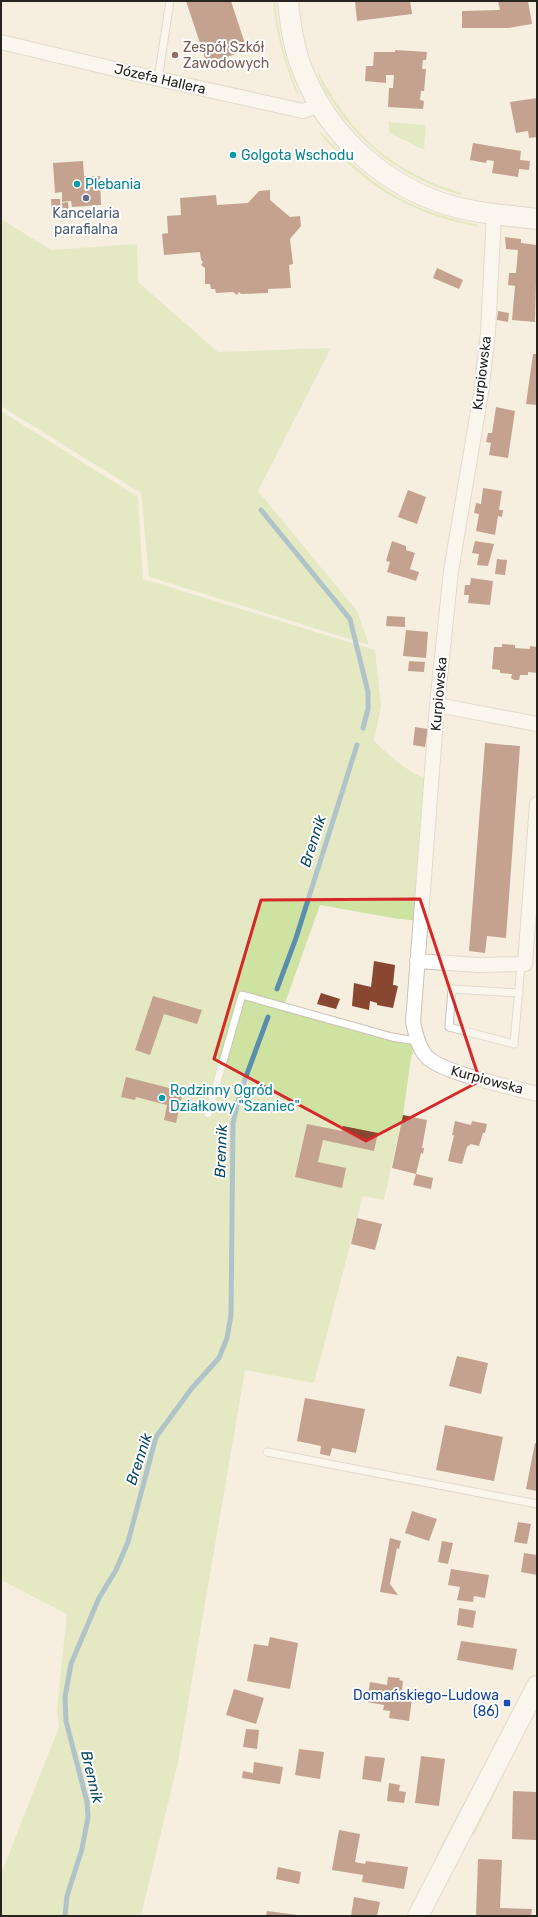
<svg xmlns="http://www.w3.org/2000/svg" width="538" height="1917" font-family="Rubik,sans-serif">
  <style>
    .green { fill: #cee2a1 }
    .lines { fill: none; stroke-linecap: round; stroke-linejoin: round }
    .stream { stroke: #5b8eac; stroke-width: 5 }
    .building { fill: #894630 }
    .service-casing { stroke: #cac3b5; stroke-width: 9 }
    .minor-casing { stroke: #cac3b5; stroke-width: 16 }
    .secondary-casing { stroke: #cac3b5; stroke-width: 22 }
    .service { stroke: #fff; stroke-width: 7 }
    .minor { stroke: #fff; stroke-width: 14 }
    .secondary { stroke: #fff; stroke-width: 20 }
    .marked { fill: none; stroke: #d62828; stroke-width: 3; stroke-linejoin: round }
    .education-dot { fill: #8d6e63; stroke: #fff; stroke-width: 1.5 }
    .culture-dot { fill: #0f9aa8; stroke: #fff; stroke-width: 1.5 }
    .service-dot { fill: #5c6f8a; stroke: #fff; stroke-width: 1.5 }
    .transit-dot { fill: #1a4fb4; stroke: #fff; stroke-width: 1.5 }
    .labels { text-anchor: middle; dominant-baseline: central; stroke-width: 4; stroke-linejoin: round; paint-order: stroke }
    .education-label { font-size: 14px; fill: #785e54; stroke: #fff; text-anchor: start }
    .street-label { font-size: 14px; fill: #27241f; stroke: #fff }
    .culture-label { font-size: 14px; fill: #0d838f; stroke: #fff; text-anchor: start }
    .service-label { font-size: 14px; fill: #4e5e75; stroke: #fff }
    .transit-label { font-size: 14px; fill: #164399; stroke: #fff; text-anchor: end }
    .water-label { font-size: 15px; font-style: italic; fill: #084663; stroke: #fff }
  </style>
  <rect width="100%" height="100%" fill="#f6efe0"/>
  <path class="green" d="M273 1H275C279 37 285 60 299 94H297C284 64 276 34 273 1Z
    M318 71C350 134 393 173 462 193L461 195C408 180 365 150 334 104 328 95 318 82 318 71Z
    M389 122 426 125 424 150 393 135 389 131Z
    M321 132C368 184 406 210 476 224L479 227C407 213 367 188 319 133Z
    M1 219 51 250 137 244 138 282 218 352 331 348 258 491 357 611 369 645 149 577 141 493 1 406Z
    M1 411 138 497 143 579 375 650 381 706 374 741C393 759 407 772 432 781L419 921 393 918 320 905 284 1006 417 1041 411 1058 403 1115 384 1200 363 1196 314 1383 245 1370 178 1762 141 1916H1V1874L59 1727 57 1709 67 1614 1 1580Z
    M483 1766 486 1768 440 1855 436 1856Z
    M495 1785 498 1787 474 1835 471 1833Z"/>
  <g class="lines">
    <path class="stream" d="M261 510 350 619 368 692V709L363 728
      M277 989 296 938 357 745
      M65 1916 67 1896 82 1849 88 1817 87 1802 66 1721 65 1697 71 1664 99 1598 116 1570 128 1542 156 1437 192 1388 219 1358 227 1338 231 1315 233 1123 240 1093 268 1017"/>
  </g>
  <path class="building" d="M186 1H231L247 50 207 64Z
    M355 1H410L412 14 357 21Z
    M498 1H528L532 24 508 28H462V11L500 10Z
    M395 50 427 52 426 60H423L422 69H426L424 91H421L420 100 424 101 423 109 388 107 389 88H393L394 75H386V83L365 81 366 66H373L374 52H395Z
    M537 98V137L529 138 528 131 516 133 510 102Z
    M473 143 521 151 520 160 530 161 529 170 519 169 518 177 492 173 494 161 487 160 486 163 470 160Z
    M83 161 84 176H100L101 205 72 207 71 201 62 202V192L55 193 53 163Z
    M270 190V200L277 206 290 217 300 216 301 226 290 239 293 264 289 265 291 288 268 289V293L241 294 239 292 237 295 233 292 216 293 215 289H211L210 284H205V268L201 265 203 262 201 260 200 252 164 255 162 234 168 233 167 216 181 215 180 198 216 195 217 205 248 203 259 191Z
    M51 199H60L61 215 52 216Z
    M68 202 69 214 63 215 62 203Z
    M505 237 521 239V243L537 245 535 322 512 320 515 286 508 285 509 273H516L518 250 506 249Z
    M437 268 463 280 459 289 433 278Z
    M498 311 509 313 508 322 497 320Z
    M533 354H537V405L526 404Z
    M496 407 515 411 508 458 489 455 491 443 486 442 488 433H492Z
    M483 488 502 491 499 510H503L502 517 498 516 495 535 476 531 479 514 474 513 476 503 481 504Z
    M408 490 426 497 417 524 398 517Z
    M392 541 406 546V550L415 553 410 569 419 572 416 581 387 572 390 562 386 561Z
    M475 541 494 544 488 566 477 565 479 554 472 553Z
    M497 559 507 560 505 575 495 574Z
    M471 578 493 581 490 605 468 603 469 595H464L465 585H470Z
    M387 616 405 617V627L386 626Z
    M406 630 428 632 426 658 403 656Z
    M502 644 515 645V648L530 649V646L537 647V673L528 672V675H520L519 680H514L511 678 512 674 500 673V670L492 669 494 647H502Z
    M409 661 425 662 424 672 408 671Z
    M415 727 428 729 425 747 413 745Z
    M485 743 520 746 506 938 487 936 485 953 469 951Z
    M374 961 395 965 393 985 398 986 393 1008 377 1005V1003L370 1001 369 1010 352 1006 354 983 371 987Z
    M321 993 340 999 336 1009 317 1004Z
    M153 996 202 1010 197 1024 164 1014 150 1055 135 1050Z
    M126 1077 177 1090 178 1086 184 1087 176 1123 164 1120 167 1105 136 1097 135 1100 121 1097Z
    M403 1115 427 1120 422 1148H424L423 1154 421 1153 416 1174 392 1168Z
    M455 1121 471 1125 472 1121 487 1124 485 1133H483L479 1146 471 1144 467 1147 462 1164 448 1161 454 1135H452Z
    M307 1124 342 1131 343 1126 378 1133 374 1151 323 1140 318 1162 346 1168 342 1188 295 1177Z
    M416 1174 433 1178 431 1189 413 1185Z
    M357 1218 382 1224 375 1250 351 1244Z
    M457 1356 488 1363 481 1394 449 1386Z
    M305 1398 365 1409 356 1453 332 1448 330 1456 320 1454 321 1446 297 1441Z
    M445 1425 503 1437 494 1481 436 1470Z
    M535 1443 537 1444V1491L526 1489Z
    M412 1511 437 1519 429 1541 405 1533Z
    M518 1522 531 1524 527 1544 514 1542Z
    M390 1538 401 1541 399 1549 397 1548 390 1584 398 1595 380 1592Z
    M442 1541 453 1543 448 1564 438 1562Z
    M524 1553 537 1555V1575L521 1572Z
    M451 1569 489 1575 485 1598 474 1596 473 1602 457 1600 460 1587 448 1585Z
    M459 1608 476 1611 473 1628 457 1625Z
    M270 1637 298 1643 290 1689 247 1681 254 1644 268 1646Z
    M461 1641 517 1649 513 1670 457 1660Z
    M388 1677 400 1678 399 1680 403 1681 402 1690 411 1691 410 1699H412L409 1721 389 1718 390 1711 383 1710 384 1705 367 1702 370 1682 387 1685Z
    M234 1689 264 1698 256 1724 226 1715Z
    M246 1729 259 1730 257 1749 243 1747Z
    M299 1749 324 1752 320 1779 295 1775Z
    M365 1756 385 1758 381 1782 362 1779Z
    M421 1756 445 1759 439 1806 415 1803Z
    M254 1762 283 1767 280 1784 242 1778 243 1771 253 1773Z
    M389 1783 400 1785 399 1791 406 1792 404 1803 387 1801Z
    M513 1791 537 1792 536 1840 512 1839Z
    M339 1830 360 1834 355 1862 365 1864 366 1861 408 1867 404 1889 362 1882 363 1875 332 1870Z
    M478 1859 502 1860 500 1908 532 1909 531 1916H476Z
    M278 1867 301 1872 299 1884 276 1879Z
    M354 1897 380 1902 377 1916H351Z
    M267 1911 298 1915V1916H266Z"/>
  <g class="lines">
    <g class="service-casing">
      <path id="service" d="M158 79 170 1
        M519 993 452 989 449 1027 514 1044 521 965
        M208 1114 242 995 392 1037 417 1041
        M267 1452 537 1504"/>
    </g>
    <g class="minor-casing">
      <path id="minor" d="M1 42 123 71 303 111 320 105
        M494 214 488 333 481 393 451 571 437 705 413 1022C416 1034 418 1047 426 1056 441 1073 512 1087 537 1094
        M437 705 537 724
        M417 961 479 965 525 964 537 804"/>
    </g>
    <g class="secondary-casing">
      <path id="secondary" d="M288 1C290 23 293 45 301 66 324 129 376 179 439 202 470 213 505 215 537 219
        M418 1916 537 1686"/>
    </g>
    <use href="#service" class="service"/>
    <use href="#minor" class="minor"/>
    <use href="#secondary" class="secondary"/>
  </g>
  <path d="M0 0H538V1917H0ZM420 899 480 1081 366 1141 214 1059 261 900Z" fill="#f6efe0" fill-opacity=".55" fill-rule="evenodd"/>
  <path class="marked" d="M420 899 480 1081 366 1141 214 1059 261 900Z"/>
  <circle class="education-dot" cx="175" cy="55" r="4"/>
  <g class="culture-dot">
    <circle cx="233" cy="155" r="4"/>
    <circle cx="77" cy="184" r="4"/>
    <circle cx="162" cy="1098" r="4"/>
  </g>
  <circle class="service-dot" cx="86" cy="198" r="4"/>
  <rect class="transit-dot" x="503" y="1699" width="8" height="8" rx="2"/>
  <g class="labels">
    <g class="education-label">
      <text x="183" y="47">Zespół Szkół<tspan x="183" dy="16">Zawodowych</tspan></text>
    </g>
    <g class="street-label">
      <text transform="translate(160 79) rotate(13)">Józefa Hallera</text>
      <text transform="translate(482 373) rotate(-83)">Kurpiowska</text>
      <text transform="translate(439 694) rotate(-85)">Kurpiowska</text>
      <text transform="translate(487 1080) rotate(15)">Kurpiowska</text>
    </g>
    <g class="culture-label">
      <text x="241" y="155">Golgota Wschodu</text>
      <text x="85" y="184">Plebania</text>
      <text x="170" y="1090">Rodzinny Ogród<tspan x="170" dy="16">Działkowy "Szaniec"</tspan></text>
    </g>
    <g class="service-label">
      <text x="86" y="213">Kancelaria<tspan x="86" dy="16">parafialna</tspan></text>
    </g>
    <g class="transit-label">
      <text x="499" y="1695">Domańskiego-Ludowa<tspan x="499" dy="16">(86)</tspan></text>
    </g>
    <g class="water-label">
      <text transform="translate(313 841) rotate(-72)">Brennik</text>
      <text transform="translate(221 1151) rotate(-88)">Brennik</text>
      <text transform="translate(139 1459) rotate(-72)">Brennik</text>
      <text transform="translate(92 1777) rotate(77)">Brennik</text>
    </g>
  </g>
  <rect width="538" height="1917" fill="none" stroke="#27241f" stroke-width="4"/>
</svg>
